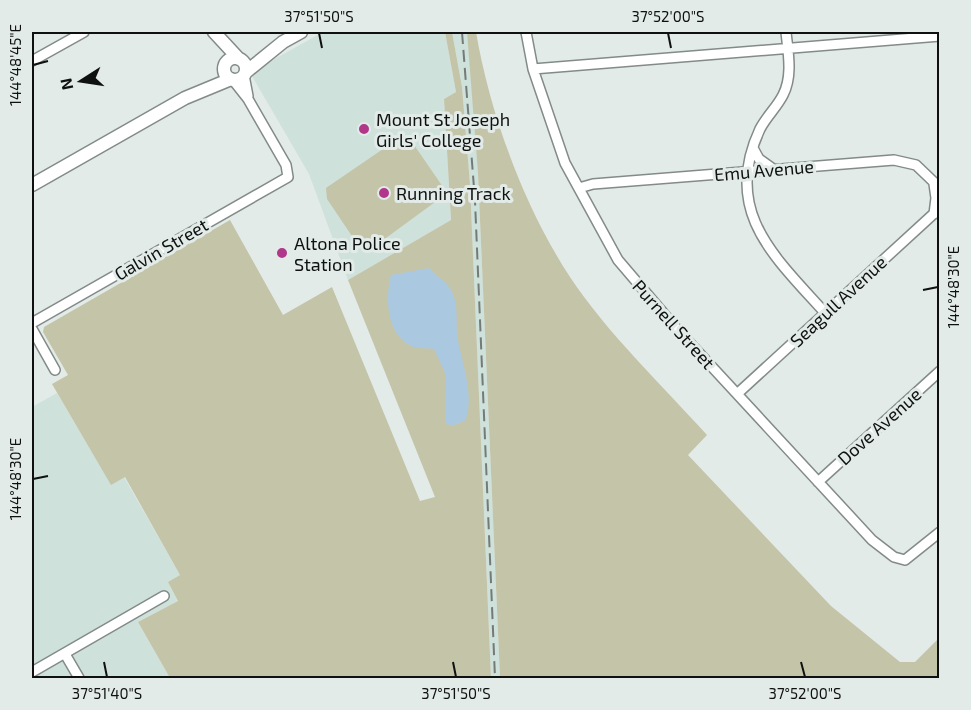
<svg xmlns="http://www.w3.org/2000/svg" width="971" height="710" font-family="'Exo 2',sans-serif">
  <style>
    .built { fill: #cfe1db }
    .green { fill: #c4c4a9 }
    .water { fill: #aac9e1 }
    .lines { fill: none; stroke-linecap: round; stroke-linejoin: round }
    .street-casing { stroke: #838b88; stroke-width: 12 }
    .secondary-casing { stroke: #838b88; stroke-width: 15 }
    .street { stroke: #fff; stroke-width: 9 }
    .secondary { stroke: #fff; stroke-width: 12 }
    .rail { stroke: #747a78; stroke-width: 2; stroke-dasharray: 12 6; stroke-linecap: butt }
    .ticks { fill: none; stroke: #0e1110; stroke-width: 2 }
    .poi-dot { fill: #b1378a; stroke: #e2ebe8; stroke-width: 2 }
    .labels { text-anchor: middle; dominant-baseline: central; stroke-width: 6; stroke-linejoin: round; paint-order: stroke }
    .poi-label { font-size: 18px; fill: #0e1110; stroke: #e2ebe8; text-anchor: start }
    .street-label { font-size: 18px; fill: #0e1110; stroke: #e2ebe8 }
    .neatline { fill: none; stroke: #0e1110; stroke-width: 2 }
    .ticks-label { font-size: 15px; text-anchor: middle; fill: #0e1110 }
  </style>
  <rect width="100%" height="100%" fill="#e2ebe8"/>
  <path class="built" d="M323 32H445L456 92 444 99 451 220 348 280 309 174 252 76 253 71Z
    M452 32H467L470 64 478 174 500 678H491L470 184 462 87Z
    M57 393 111 484 124 477 180 575 168 582 178 601 138 622 170 678H32V407Z"/>
  <path class="green" d="M445 32H452L462 87 470 184 491 678H170L138 622 178 601 168 582 180 575 125 477 111 485 52 384 68 375 43 332 44 327 230 220 283 315 332 287 420 501 435 497 348 280 451 220 444 99 456 92Z
    M467 32H476C490 114 524 207 570 277 607 333 662 385 707 435L688 455 831 606 900 662H915L939 638V678H500L478 174Z
    M402 136 410 139 443 187 442 197 375 246 364 249 358 245 327 199 326 188Z"/>
  <path class="water" d="M429 268C435 275 444 280 449 287 459 301 456 317 457 333 460 359 476 396 465 421L451 426 445 422 446 375 434 349C428 348 420 349 414 347 386 337 385 298 391 275Z"/>
  <g class="lines">
    <g class="street-casing">
      <path id="street" d="M526 32 533 69 565 163 618 260 676 328 872 540 894 557 905 560 940 532
        M786 32C788 52 793 76 783 95 777 107 766 117 760 129 721 212 776 258 826 314
        M32 61 84 32
        M533 69 940 36
        M244 75 248 96
        M753 148 759 159 773 169
        M579 188 593 184 894 160 916 165 940 188
        M934 214 936 198 934 184
        M32 323 288 177 286 165 248 99 233 80
        M32 329 55 370
        M737 394 940 208
        M818 482 940 371
        M65 654 79 678
        M32 672 164 596"/>
    </g>
    <g class="secondary-casing">
      <path id="secondary" d="M214 32 239 59
        M224 69a11 11 0 1 1 22 0a11 11 0 1 1-22 0Z
        M246 72 283 42 301 32
        M32 185 185 98 231 79"/>
    </g>
    <use href="#street" class="street"/>
    <use href="#secondary" class="secondary"/>
    <path class="rail" d="M462 32 475 201 495 678"/>
  </g>
  <path class="ticks" d="M319 33 322 48M668 33 671 48M33 65 48 61M923 290 938 287M33 479 48 476M104 662 107 677M453 662 456 677M801 662 805 677"/>
  <g class="poi-dot">
    <circle cx="364" cy="129" r="6"/>
    <circle cx="384" cy="193" r="6"/>
    <circle cx="282" cy="253" r="6"/>
  </g>
  <g class="labels">
    <g class="poi-label">
      <text x="376" y="119">Mount St Joseph<tspan x="376" dy="21">Girls' College</tspan></text>
      <text x="396" y="193">Running Track</text>
      <text x="294" y="243">Altona Police<tspan x="294" dy="21">Station</tspan></text>
    </g>
    <g class="street-label">
      <text transform="translate(764 170) rotate(-5)">Emu Avenue</text>
      <text transform="translate(161 249) rotate(-30)">Galvin Street</text>
      <text transform="translate(838 301) rotate(-43)">Seagull Avenue</text>
      <text transform="translate(674 324) rotate(48)">Purnell Street</text>
      <text transform="translate(879 426) rotate(-42)">Dove Avenue</text>
    </g>
  </g>
  <rect width="971" height="710" fill="none" stroke="#e2ebe8" stroke-width="66"/>
  <g transform="translate(81 81) rotate(258)" stroke="#e2ebe8" stroke-width="4.5" paint-order="stroke">
  <path d="M0-4.5L10 22L0 15L-10 22Z" fill="#0e1110"/>
  <text y="-9" font-size="16" font-weight="bold" text-anchor="middle" fill="#0e1110">N</text>
  </g>
  <rect x="33" y="33" width="905" height="644" class="neatline"/>
  <g class="ticks-label">
    <text x="319" y="22">37°51'50"S</text>
    <text x="668" y="22">37°52'00"S</text>
    <text transform="translate(16 65) rotate(-90)" y="5">144°48'45"E</text>
    <text transform="translate(954 287) rotate(-90)" y="5">144°48'30"E</text>
    <text transform="translate(16 479) rotate(-90)" y="5">144°48'30"E</text>
    <text x="107" y="699">37°51'40"S</text>
    <text x="456" y="699">37°51'50"S</text>
    <text x="805" y="699">37°52'00"S</text>
  </g>
</svg>
